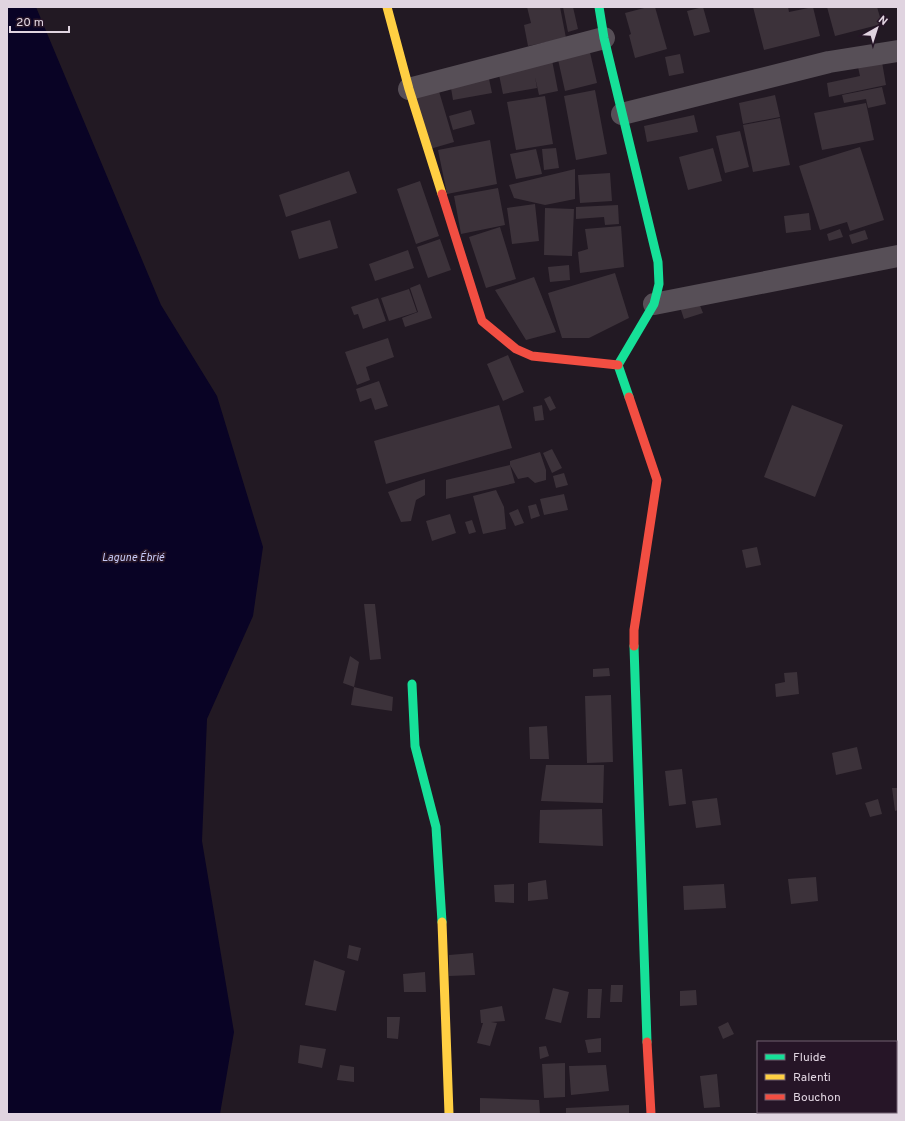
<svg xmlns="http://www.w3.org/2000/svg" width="905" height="1121" font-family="Overpass,sans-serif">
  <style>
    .water { fill: #090325 }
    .building { fill: #3c323a }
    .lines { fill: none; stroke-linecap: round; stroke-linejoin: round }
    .street { stroke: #574f57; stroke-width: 22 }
    .fast { stroke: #16e098; stroke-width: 9 }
    .slow { stroke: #ffcf43; stroke-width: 9 }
    .jam { stroke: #f24e42; stroke-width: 9 }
    .labels { text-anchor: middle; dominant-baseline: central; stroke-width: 3.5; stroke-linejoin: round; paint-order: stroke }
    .water-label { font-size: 11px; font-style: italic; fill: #c6c9f6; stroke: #261527 }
  </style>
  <rect width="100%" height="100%" fill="#221923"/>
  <path class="water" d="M7 7H36L161 305 217 396 263 547 253 616 207 719 202 841 234 1032 220 1114H7Z"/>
  <path class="building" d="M527 7H560L566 38 528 46 524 25 531 23Z
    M563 7H573L578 29 568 32Z
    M648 7H655L667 49 635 58 629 35 631 34 625 13Z
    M703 7 710 32 694 36 687 11Z
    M753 7H788L789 12 813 7 820 36 764 50Z
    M827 7H877L882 24 835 36Z
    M589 48 597 83 565 91 557 55Z
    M680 54 684 73 669 76 665 57Z
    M552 60 558 91 539 95 535 77 537 88 503 94 498 70Z
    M882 62 886 85 829 97 827 83 860 76 858 67Z
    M488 74 492 93 453 100 450 82Z
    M882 87 886 104 868 108 866 99 844 103 842 95Z
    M438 88 454 142 430 149 414 95Z
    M595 90 607 154 576 160 564 96Z
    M775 95 780 117 743 124 739 103Z
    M545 96 553 144 516 150 507 102Z
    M866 103 874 140 822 150 814 113Z
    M471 110 475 124 453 130 449 116Z
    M694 115 698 132 647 142 644 126Z
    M780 118 790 165 753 172 743 125Z
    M740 131 749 167 725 173 716 136Z
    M490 140 497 184 447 194 438 150Z
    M860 147 884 220 850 231 847 222 820 230 799 166Z
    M556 148 559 168 544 170 542 149Z
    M713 148 722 181 688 190 679 157Z
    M536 149 542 174 516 179 510 154Z
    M575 169V199L545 205 514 198 509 185Z
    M349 171 357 193 286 217 279 195Z
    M610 173 612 201 580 203 578 175Z
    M420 181 439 236 416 244 397 189Z
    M498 188 505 225 461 234 454 196Z
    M535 204 539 241 512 244 507 208Z
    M618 205 619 224 605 225 604 217 576 219V207Z
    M545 208 574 209 572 256 544 255Z
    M809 213 811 230 786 233 784 216Z
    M330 220 338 248 299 259 291 231Z
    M621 226 624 267 580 273 578 252 588 249 585 229Z
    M500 227 516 279 486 288 469 237Z
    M840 229 843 237 829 241 827 234Z
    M865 230 868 239 852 244 849 235Z
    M440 239 451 270 428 278 417 247Z
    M408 250 414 268 375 281 369 264Z
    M569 265 570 280 550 282 548 267Z
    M615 273 629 318 589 338H562L548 293Z
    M534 277 556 332 526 340 495 290Z
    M420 284 432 318 405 327 402 318 418 312 410 288Z
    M409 289 417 312 389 321 381 298Z
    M378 298 386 321 363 329 358 314 354 315 351 307Z
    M697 298 703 313 684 319 679 304Z
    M388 338 394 357 366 367 370 380 357 385 345 352Z
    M508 355 524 392 503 401 487 364Z
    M379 381 388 406 375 410 371 398 360 402 356 389Z
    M550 396 556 408 550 411 544 399Z
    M499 405 512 448 386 484 374 441Z
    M542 405 544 420 535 421 533 407Z
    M792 405 843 425 815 497 764 477Z
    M552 449 562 468 552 473 543 453Z
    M540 452 546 470V480L535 483 528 477 518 479 510 465V461Z
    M510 465 515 483 446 499V480Z
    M564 473 568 485 556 488 553 476Z
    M425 479V495L416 500 411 521 401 522 388 492Z
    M496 490 504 507 506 529 483 534 473 496Z
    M564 494 568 510 544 515 540 499Z
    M536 504 540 516 531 519 528 506Z
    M518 509 524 523 515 526 509 513Z
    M450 514 456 533 432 541 426 521Z
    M472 520 476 532 469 534 465 522Z
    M757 547 761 565 746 568 742 550Z
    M364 604H375L381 659 370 660Z
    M350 656 359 662 354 687 343 683Z
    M609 668 610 676 593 677V669Z
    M797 672 799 694 776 697 775 684 785 682 784 673Z
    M354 687 393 697 392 711 351 705Z
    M611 695 613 762 587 763 585 696Z
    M547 726 549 759H530L529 727Z
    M857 747 862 769 836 775 832 753Z
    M546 765H604L603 803 541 801Z
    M682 769 686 804 669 806 665 771Z
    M892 788H898V810L895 811Z
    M717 798 721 825 696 828 692 801Z
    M878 799 882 814 870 817 865 803Z
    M602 809 603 846 539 843 540 810Z
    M816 877 818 901 791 904 788 879Z
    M546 880 548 899 528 901V883Z
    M514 884V903L495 902 494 885Z
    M724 884 726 908 684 910 683 886Z
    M349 945 361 948 358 961 347 958Z
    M473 953 475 975 449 976V955Z
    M314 960 345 971 336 1011 305 1005Z
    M425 972 426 992H404L403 974Z
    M611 985H623L622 1002H610Z
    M553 988 569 992 561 1023 545 1019Z
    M588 989H602L600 1018H587Z
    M696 990 697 1005 680 1006V991Z
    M502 1006 505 1021 491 1022 497 1023 490 1046 477 1043 483 1023H481L480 1010Z
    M387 1017H400L398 1039 387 1038Z
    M728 1022 734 1034 723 1039 718 1027Z
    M601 1038V1052L588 1053 585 1040Z
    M300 1045 326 1049 322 1068 298 1063Z
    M546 1046 549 1056 540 1059 539 1047Z
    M565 1063V1097L544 1098 542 1064Z
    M340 1065 354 1067V1082L337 1080Z
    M606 1065 609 1091 571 1095 569 1066Z
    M717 1074 720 1107 704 1108 700 1076Z
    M480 1098 539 1100 540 1114H480Z
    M629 1105V1114H566V1108Z"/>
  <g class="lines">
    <path class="street" d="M409 89 604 38
      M622 114 829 62 898 51
      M654 304 898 256"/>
    <path class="fast" d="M599 7 604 38 658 262 659 284 654 304 618 365 629 397
      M634 646 647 1042
      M412 684 415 746 436 827 442 922"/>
    <path class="slow" d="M387 7 409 89 442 194
      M442 922 449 1114"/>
    <path class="jam" d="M442 194 482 321 516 349 532 356 618 365
      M629 397 657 480 634 630V646
      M647 1042 651 1114"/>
  </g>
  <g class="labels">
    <g class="water-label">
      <text x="133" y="558">Lagune Ébrié</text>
    </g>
  </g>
  <rect width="905" height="1121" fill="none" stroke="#e0d4e0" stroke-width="16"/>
  <rect x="757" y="1041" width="140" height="72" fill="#261527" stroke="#706171"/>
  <rect x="765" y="1054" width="20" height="6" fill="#16e098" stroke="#706171"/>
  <text x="793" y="1061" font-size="12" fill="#e0d4e0">Fluide</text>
  <rect x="765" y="1074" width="20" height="6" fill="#ffcf43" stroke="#706171"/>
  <text x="793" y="1081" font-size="12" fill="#e0d4e0">Ralenti</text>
  <rect x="765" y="1094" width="20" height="6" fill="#f24e42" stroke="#706171"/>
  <text x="793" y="1101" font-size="12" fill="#e0d4e0">Bouchon</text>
  <g transform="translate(877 28) rotate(39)" stroke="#261527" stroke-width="3" paint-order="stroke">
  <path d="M0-3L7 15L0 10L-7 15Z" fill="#e0d4e0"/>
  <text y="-6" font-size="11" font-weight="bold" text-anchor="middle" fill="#e0d4e0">N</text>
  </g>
  <path d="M10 26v6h59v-6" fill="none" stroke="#e0d4e0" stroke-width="2"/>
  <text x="16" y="26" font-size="12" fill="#e0d4e0" stroke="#261527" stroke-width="3" paint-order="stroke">20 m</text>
</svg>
